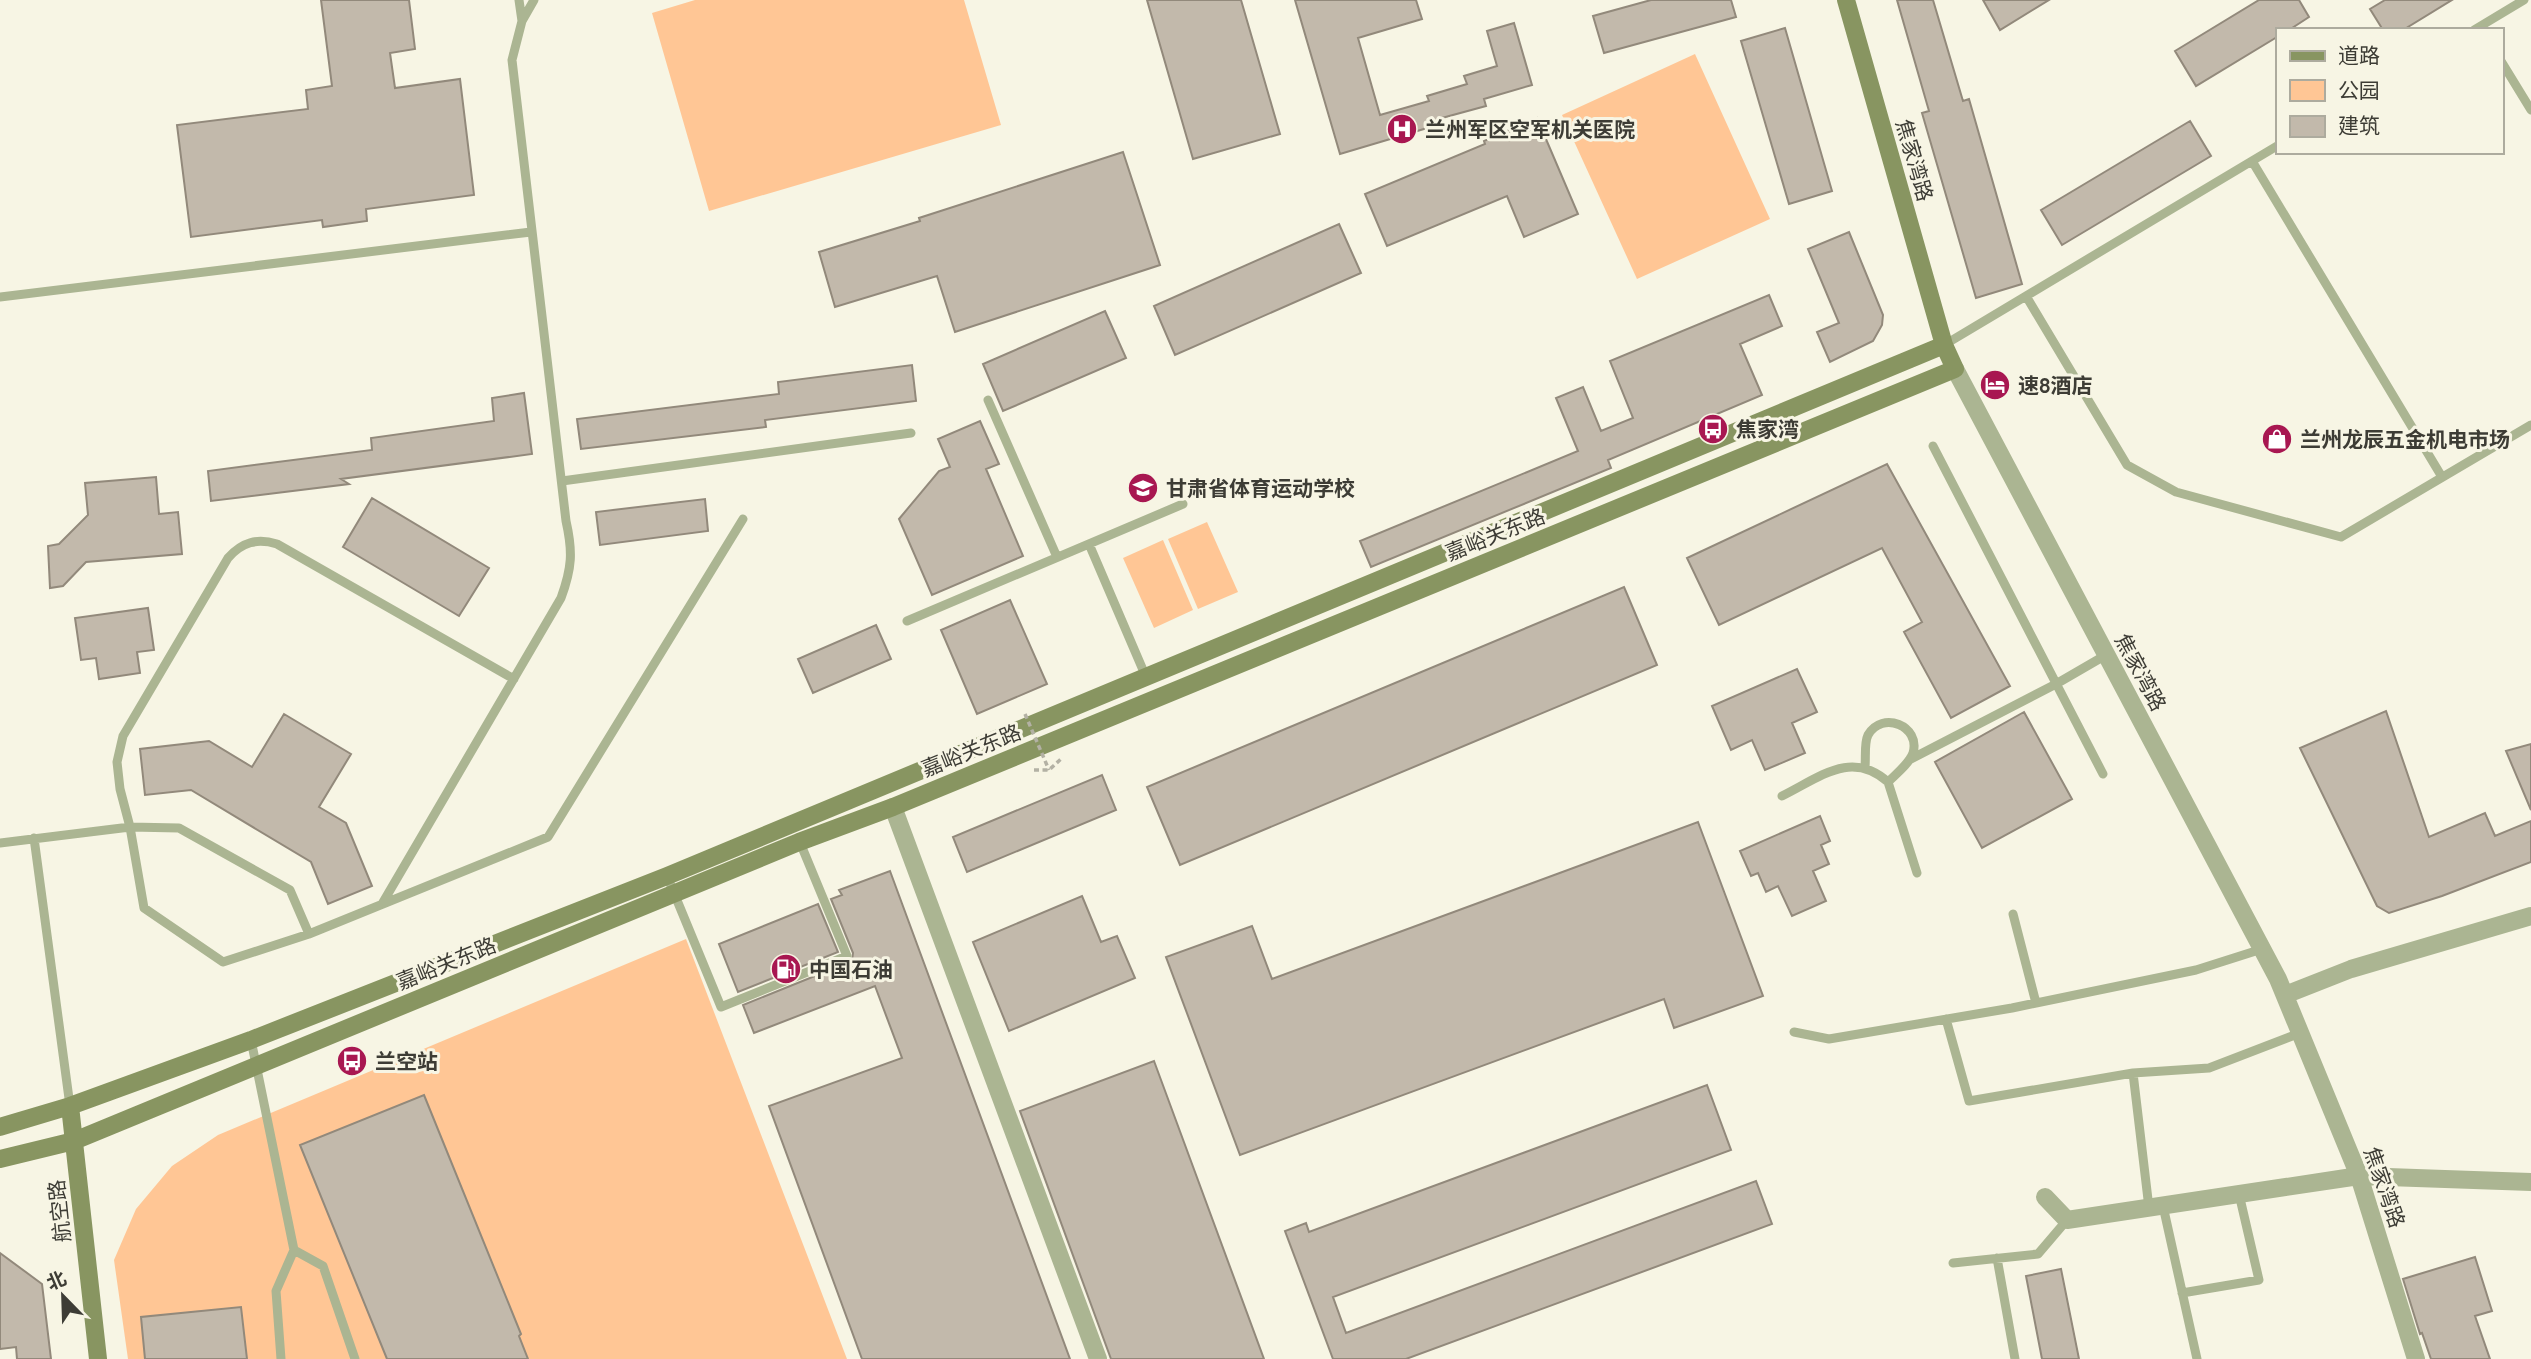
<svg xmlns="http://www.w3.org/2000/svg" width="2531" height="1359" font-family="Quicksand,'Noto Sans SC',sans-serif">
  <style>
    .green { fill: #ffc695 }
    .building { fill: #c2b9ab; stroke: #92897b; stroke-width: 2 }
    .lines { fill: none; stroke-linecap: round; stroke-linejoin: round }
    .path { stroke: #b3b1a4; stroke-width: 3.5; stroke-dasharray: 5 3.5; stroke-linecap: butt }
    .lane { stroke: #abb592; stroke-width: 9 }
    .street { stroke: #abb592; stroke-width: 18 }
    .secondary { stroke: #889561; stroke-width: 18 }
    .path-bridge { stroke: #b3b1a4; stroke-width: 3.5; stroke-dasharray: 5 3.5; stroke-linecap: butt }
    .labels { text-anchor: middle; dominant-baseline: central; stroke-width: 6; stroke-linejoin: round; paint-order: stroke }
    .poi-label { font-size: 21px; font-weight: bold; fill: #3d3c35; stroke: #f7f5e4; text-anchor: start }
    .street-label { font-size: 21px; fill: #3d3c35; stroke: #f7f5e4 }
  </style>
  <rect width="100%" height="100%" fill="#f7f5e4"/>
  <path class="green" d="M695 0H964L1001 125 709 211 652 13Z
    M1695 54 1770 219 1637 279 1562 115Z
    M1207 522 1238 592 1198 609 1168 539Z
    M1163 540 1193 610 1154 628 1123 558Z
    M686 939 847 1359H128L114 1260 136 1209 172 1166 218 1135Z"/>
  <path class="building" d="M321 0H409L415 49 390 53 395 88 460 79 474 195 366 209 367 221 323 227 322 220 191 237 177 125 308 109 306 90 332 86Z
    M1147 0H1241L1280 134 1193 159Z
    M1295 0H1416L1422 19 1358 38 1380 115 1429 101 1427 96 1467 84 1464 76 1497 66 1487 31 1514 23 1532 85 1484 99 1486 106 1442 118 1444 123 1340 154Z
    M1651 0H1731L1736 17 1604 53 1593 16Z
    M1897 0H1933L1963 101 1969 99 2022 284 1976 298 1922 113 1929 111Z
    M1983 0H2049L2000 30Z
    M2259 0H2299L2309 17 2289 30H2277V37L2196 86 2175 51Z
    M2385 0H2452L2403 30H2383L2370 9Z
    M1785 28 1832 191 1789 204 1741 41Z
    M1537 118 1578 214 1524 237 1507 196 1387 246 1365 194 1485 144 1484 141Z
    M2190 121 2211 156 2062 245 2041 210Z
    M1123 152 1160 265 955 332 937 276 835 307 819 252 920 221 919 218Z
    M1339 224 1361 273 1175 355 1154 306Z
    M1849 232 1883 315 1882 325 1873 341 1830 362 1817 332 1839 323 1808 249Z
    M1769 295 1782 326 1740 344 1762 395 1608 460 1611 468 1371 567 1360 541 1578 451 1556 398 1583 387 1601 431 1633 418 1610 361Z
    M1105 311 1126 358 1003 411 983 364Z
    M912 365 916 401 765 420 766 427 581 449 577 419 779 394 778 382Z
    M524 393 532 454 341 479 349 484 211 501 208 471 372 450 371 438 494 421 492 398Z
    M980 421 999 464 986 469 1023 556 932 595 899 519 939 471 950 467 938 439Z
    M1887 464 2010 686 1951 718 1904 632 1922 622 1882 548 1719 625 1687 558Z
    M156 477 159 514 178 512 182 554 86 562 63 586 50 588 48 546 59 544 88 515 85 483Z
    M372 498 489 568 459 616 343 547Z
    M705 499 708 531 600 545 596 512Z
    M1624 587 1657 665 1180 865 1147 787Z
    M1010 600 1047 684 977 714 941 630Z
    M148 608 154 650 137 652 140 673 99 679 96 658 81 660 75 618Z
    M876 625 891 659 813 693 798 659Z
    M1797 669 1817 712 1792 723 1805 753 1765 770 1752 740 1731 750 1712 706Z
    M2386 711 2429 837 2485 813 2495 836 2531 821V862L2442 896 2389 913 2377 906 2300 748Z
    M2024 712 2072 799 1982 848 1935 762Z
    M284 714 351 754 319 807 346 823 372 886 328 904 311 862 191 790 145 795 140 749 209 741 252 767Z
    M2531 744V810L2506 751Z
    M1102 775 1116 810 967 872 953 837Z
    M1820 816 1830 841 1821 845 1829 864 1813 871 1826 901 1792 916 1778 886 1766 892 1758 873 1751 876 1740 851Z
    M1698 822 1763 996 1674 1028 1664 999 1240 1155 1166 957 1252 926 1272 979Z
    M890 871 1070 1359H862L769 1106 902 1058 875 986 754 1033 743 1005 852 961 853 953 831 899 842 895 839 890Z
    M1082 896 1101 942 1117 936 1135 978 1009 1031 973 942Z
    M818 904 838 952 738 992 719 944Z
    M1154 1061 1264 1359H1111L1020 1111Z
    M1707 1085 1731 1150 1333 1297 1346 1333 1756 1181 1772 1224 1406 1359H1333L1285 1231 1306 1223 1309 1232Z
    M424 1095 521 1334 519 1336 528 1359H387L300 1145Z
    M0 1253 42 1284 51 1359H17L16 1347 0 1349Z
    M2475 1257 2492 1311 2475 1316 2490 1359H2431L2422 1333 2420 1334 2403 1279Z
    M2061 1269 2079 1359H2042L2026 1276Z
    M241 1307 247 1359H145L141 1317Z"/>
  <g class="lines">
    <path class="path" d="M1034 770H1049L1061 759"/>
    <path class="lane" d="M519 0 522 21
      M2474 30 2524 0
      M2501 61 2531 110
      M2252 161 2442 477
      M2026 296 2127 465 2176 492 2341 537 2531 425
      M0 297 531 232
      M1944 345 2277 146
      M988 400 1057 557
      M1933 446 2103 774
      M562 481 911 433
      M1089 544 1146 677
      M907 621 1183 504
      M514 679 277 544C257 538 242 542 228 558L123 736 117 762 120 789 130 827 144 908 223 962 309 934 548 837 743 519
      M1909 760 2056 684 2106 655
      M1865 767C1866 757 1864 743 1868 735 1882 710 1921 726 1913 753 1909 764 1896 774 1888 782
      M1782 796C1819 778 1851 749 1888 782L1917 873
      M34 838 70 1106
      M0 843 130 827 179 828 290 890 309 934
      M667 876 721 1007 847 956 799 840
      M382 904 561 598C572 568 573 552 566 521L512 60 522 21 534 0
      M2013 914 2036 1003
      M1946 1019 1969 1101 2133 1073 2209 1068 2300 1033
      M1794 1032 1829 1039 2012 1008 2196 970 2262 949
      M251 1040 294 1250 276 1291 281 1359
      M2133 1073 2149 1208
      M2163 1206 2197 1359
      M294 1250 323 1266 355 1359
      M1997 1258 2015 1359
      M1953 1263 2038 1254 2067 1220
      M2182 1293 2259 1280 2239 1194"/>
    <path class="street" d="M1955 369 2278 979 2359 1176 2416 1359
      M893 807 1098 1359
      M2285 995 2351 969 2531 916
      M2045 1197 2067 1220 2359 1176 2531 1182"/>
    <path class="secondary" d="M70 1106 98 1359
      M0 1127 70 1106 251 1040 667 876 1944 345
      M0 1159 74 1141 799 842 893 807 1955 369 1944 345 1846 0"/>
    <path class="path-bridge" d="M1025 714 1049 770"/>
  </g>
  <defs>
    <g id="hospital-disc" transform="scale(1.575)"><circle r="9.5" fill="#a81751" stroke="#f7f5e4"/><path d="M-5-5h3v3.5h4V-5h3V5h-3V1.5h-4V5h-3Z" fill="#fff"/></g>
    <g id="hotel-disc" transform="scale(1.575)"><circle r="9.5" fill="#a81751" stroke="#f7f5e4"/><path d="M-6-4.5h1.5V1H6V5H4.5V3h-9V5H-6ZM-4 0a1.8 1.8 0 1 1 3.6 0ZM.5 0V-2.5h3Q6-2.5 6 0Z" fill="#fff"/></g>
    <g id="bus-disc" transform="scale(1.575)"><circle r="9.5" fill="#a81751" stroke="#f7f5e4"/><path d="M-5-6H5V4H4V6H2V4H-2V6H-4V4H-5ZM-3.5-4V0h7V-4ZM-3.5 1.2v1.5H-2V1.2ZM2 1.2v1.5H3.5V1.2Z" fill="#fff"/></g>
    <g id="shop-disc" transform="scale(1.575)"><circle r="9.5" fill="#a81751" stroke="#f7f5e4"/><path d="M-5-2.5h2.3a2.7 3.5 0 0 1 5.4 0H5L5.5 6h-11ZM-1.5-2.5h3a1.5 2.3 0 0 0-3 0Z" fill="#fff"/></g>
    <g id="university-disc" transform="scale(1.575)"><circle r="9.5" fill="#a81751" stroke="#f7f5e4"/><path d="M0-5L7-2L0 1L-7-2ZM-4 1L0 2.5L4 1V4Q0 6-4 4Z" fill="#fff"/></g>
    <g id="fuel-disc" transform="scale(1.575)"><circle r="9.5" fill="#a81751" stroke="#f7f5e4"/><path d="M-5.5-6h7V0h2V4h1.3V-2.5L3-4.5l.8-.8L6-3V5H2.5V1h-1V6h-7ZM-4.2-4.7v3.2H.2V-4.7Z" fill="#fff"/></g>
  </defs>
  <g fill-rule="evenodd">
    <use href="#hospital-disc" x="1402" y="129"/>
    <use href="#hotel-disc" x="1995" y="385"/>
    <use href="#bus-disc" x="1713" y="429"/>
    <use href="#shop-disc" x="2277" y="439"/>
    <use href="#university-disc" x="1143" y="488"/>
    <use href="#fuel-disc" x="786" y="969"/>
    <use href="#bus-disc" x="352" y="1061"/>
  </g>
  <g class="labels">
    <g class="poi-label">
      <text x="1425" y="129">兰州军区空军机关医院</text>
      <text x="2018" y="385">速8酒店</text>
      <text x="1736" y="429">焦家湾</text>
      <text x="2300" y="439">兰州龙辰五金机电市场</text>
      <text x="1166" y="488">甘肃省体育运动学校</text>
      <text x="809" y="969">中国石油</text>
      <text x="375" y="1061">兰空站</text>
    </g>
    <g class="street-label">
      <text transform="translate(1915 160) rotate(74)">焦家湾路</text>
      <text transform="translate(1495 534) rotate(-22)">嘉峪关东路</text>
      <text transform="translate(2141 672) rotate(62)">焦家湾路</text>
      <text transform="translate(971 750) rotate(-22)">嘉峪关东路</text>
      <text transform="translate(446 963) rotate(-22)">嘉峪关东路</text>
      <text transform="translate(2385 1187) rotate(71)">焦家湾路</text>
      <text transform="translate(59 1211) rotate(-96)">航空路</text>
    </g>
  </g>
  <rect x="2276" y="28" width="228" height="126" fill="#f7f5e4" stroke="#adab9e" stroke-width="2"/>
  <rect x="2290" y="51" width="35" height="10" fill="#889561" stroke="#adab9e" stroke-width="2"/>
  <text x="2338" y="63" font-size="21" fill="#3d3c35">道路</text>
  <rect x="2290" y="80" width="35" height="21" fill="#ffc695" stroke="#adab9e" stroke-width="2"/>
  <text x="2338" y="98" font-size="21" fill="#3d3c35">公园</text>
  <rect x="2290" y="116" width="35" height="21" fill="#c2b9ab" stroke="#adab9e" stroke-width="2"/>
  <text x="2338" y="133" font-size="21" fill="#3d3c35">建筑</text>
  <g transform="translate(63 1296) rotate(337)" stroke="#f7f5e4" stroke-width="5" paint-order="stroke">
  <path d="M0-5L12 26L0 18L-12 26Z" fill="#3d3c35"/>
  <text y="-10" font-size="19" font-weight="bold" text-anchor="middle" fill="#3d3c35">北</text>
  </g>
</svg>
